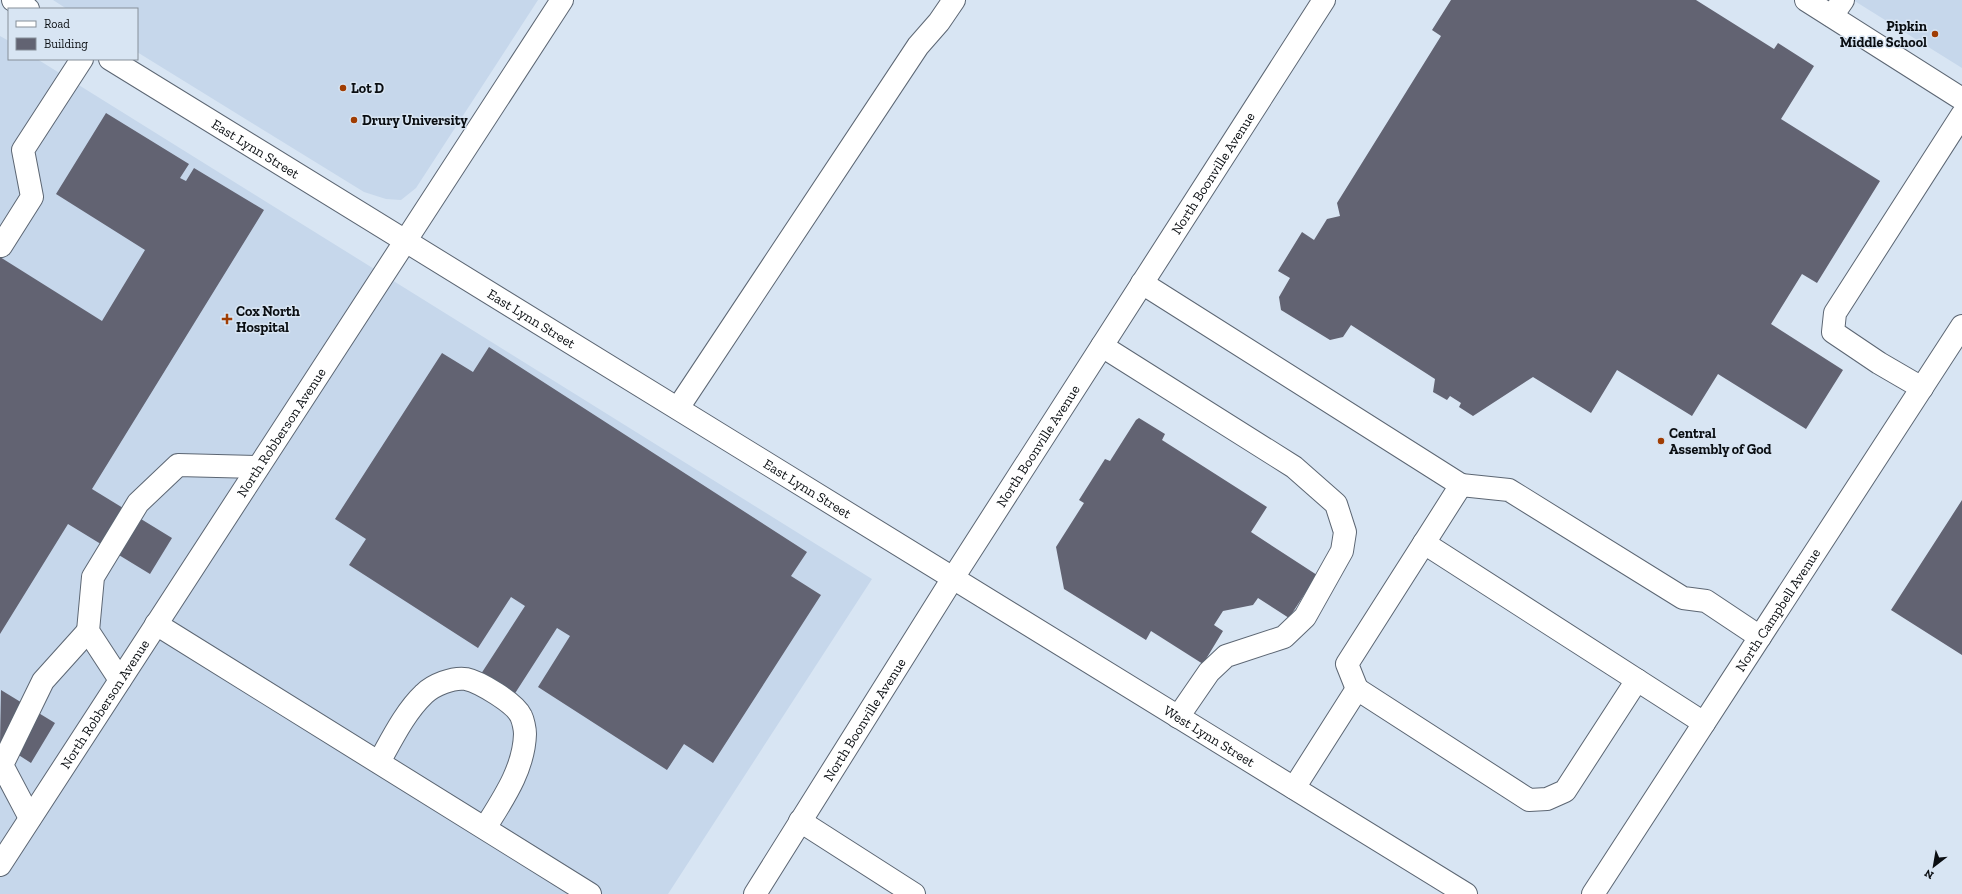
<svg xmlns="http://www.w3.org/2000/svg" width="1962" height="894" font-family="'Zilla Slab',serif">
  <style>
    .built { fill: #c6d7eb }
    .building { fill: #626372 }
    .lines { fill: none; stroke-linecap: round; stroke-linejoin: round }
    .minor-casing { stroke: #5c6673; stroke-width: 24 }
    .major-casing { stroke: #5c6673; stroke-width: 24 }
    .minor { stroke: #fff; stroke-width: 22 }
    .major { stroke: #fff; stroke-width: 22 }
    .poi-dot { fill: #a03d03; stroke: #d8e5f3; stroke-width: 1.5 }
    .labels { text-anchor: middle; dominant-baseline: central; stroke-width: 3; stroke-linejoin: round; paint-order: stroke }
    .poi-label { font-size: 14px; font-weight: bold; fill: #0a0e12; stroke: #d8e5f3; text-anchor: start }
    .street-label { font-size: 14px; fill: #0a0e12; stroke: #d8e5f3 }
  </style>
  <rect width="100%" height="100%" fill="#d8e5f3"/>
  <path class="built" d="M53 0H538L416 188 401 200 386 199 364 192 137 52V9H67Z
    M1853 0H1962V68Z
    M0 36 9 41V59H37L872 579 668 894H0Z"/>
  <path class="building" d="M1451 0H1696L1774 49 1778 43 1814 66 1781 119 1880 181 1817 283 1802 274 1771 324 1843 370 1806 429 1718 374 1692 416 1617 370 1591 413 1533 377 1473 416 1459 407 1461 403 1450 396 1447 400 1433 392 1435 379 1351 325 1343 337 1330 340 1281 310 1279 297 1290 278 1278 271 1302 232 1314 240 1327 219 1340 216 1337 203 1441 36 1432 30Z
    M106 113 189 164 180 178 186 181 194 168 264 210 92 489 172 538 150 574 68 524 0 634V257L102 321 145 250 56 194Z
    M489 347 807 552 791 576 821 595 713 763 684 744 667 770 538 687 570 636 557 628 512 698 479 677 525 606 511 597 478 648 349 565 366 539 335 519 442 353 473 372Z
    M1139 418 1165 434 1162 440 1267 507 1251 532 1317 575 1289 618 1258 598 1253 605 1223 611 1214 625 1223 631 1203 664 1151 631 1146 640 1064 589 1056 547 1084 503 1079 500 1105 459 1110 461 1136 420Z
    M1962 500V655L1891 610Z
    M1 690 55 723 31 763 0 743Z"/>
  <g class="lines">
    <g class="minor-casing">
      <g id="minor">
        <path d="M13 0 28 9"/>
        <path d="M1806 0 1962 99"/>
        <path d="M1832 16 1843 0"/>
        <path id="s1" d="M110 59 1466 894"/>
        <path d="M1 246 32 197 23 150 82 59"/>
        <path d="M1142 283 1461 485 1347 664 1357 689"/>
        <path d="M1102 346 1294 467 1336 504 1345 532 1342 551 1305 617 1284 637 1226 656 1209 672 1178 717"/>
        <path d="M1922 388 1879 363 1833 332 1835 313 1962 115"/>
        <path d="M678 408 918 46 939 22 954 0"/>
        <path d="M1461 485 1509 490 1683 598 1706 601 1760 637"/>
        <path d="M1424 543 1637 680"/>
        <path d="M156 624 590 894"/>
        <path d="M120 680 88 631 93 577 138 503 178 465 258 467"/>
        <path d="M379 762C392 739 405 712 424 694 433 685 453 677 466 679 480 682 515 703 521 716 523 720 525 729 525 734 524 769 503 799 485 828"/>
        <path d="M1294 788 1357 689 1529 800 1547 799 1565 791 1637 680 1704 723"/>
        <path d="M30 818 2 765 43 681 88 631"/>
        <path d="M800 821 914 894"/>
        <path id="s2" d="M0 865 562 0"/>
        <path id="s3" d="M755 894 953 578 1324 0"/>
      </g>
    </g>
    <g class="major-casing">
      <g id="major">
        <path id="s4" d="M1593 894 1962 326"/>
      </g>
    </g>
    <use href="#minor" class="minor"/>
    <use href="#major" class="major"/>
  </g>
  <g class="poi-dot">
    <circle cx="1935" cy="34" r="4"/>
    <circle cx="343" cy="88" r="4"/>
    <circle cx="354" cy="120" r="4"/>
    <path d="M225 313h4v4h4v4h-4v4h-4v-4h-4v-4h4z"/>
    <circle cx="1661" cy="441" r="4"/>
  </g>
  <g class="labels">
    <g class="poi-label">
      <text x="1927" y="26" text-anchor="end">Pipkin<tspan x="1927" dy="16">Middle School</tspan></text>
      <text x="351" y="88">Lot D</text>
      <text x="362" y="120">Drury University</text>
      <text x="236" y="311">Cox North<tspan x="236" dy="16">Hospital</tspan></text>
      <text x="1669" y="433">Central<tspan x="1669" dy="16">Assembly of God</tspan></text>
    </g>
    <g class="street-label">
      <text stroke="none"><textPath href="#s1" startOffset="171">East Lynn Street</textPath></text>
      <text stroke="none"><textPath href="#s3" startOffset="854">North Boonville Avenue</textPath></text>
      <text stroke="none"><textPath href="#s1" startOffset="495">East Lynn Street</textPath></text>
      <text stroke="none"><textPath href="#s2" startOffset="516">North Robberson Avenue</textPath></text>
      <text stroke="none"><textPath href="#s3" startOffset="530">North Boonville Avenue</textPath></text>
      <text stroke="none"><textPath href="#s1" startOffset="819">East Lynn Street</textPath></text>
      <text stroke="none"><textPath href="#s4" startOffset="339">North Campbell Avenue</textPath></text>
      <text stroke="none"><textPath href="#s2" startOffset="192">North Robberson Avenue</textPath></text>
      <text stroke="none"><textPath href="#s3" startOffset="206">North Boonville Avenue</textPath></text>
      <text stroke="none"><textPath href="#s1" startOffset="1291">West Lynn Street</textPath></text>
    </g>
  </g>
  <rect x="8" y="8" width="130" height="52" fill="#d8e5f3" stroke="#868f99"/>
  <rect x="16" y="21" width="20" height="6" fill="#ffffff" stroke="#868f99"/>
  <text x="44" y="28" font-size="12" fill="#0a0e12">Road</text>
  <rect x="16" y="38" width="20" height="12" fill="#626372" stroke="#868f99"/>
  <text x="44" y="48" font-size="12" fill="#0a0e12">Building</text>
  <g transform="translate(1934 866) rotate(211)" stroke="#d8e5f3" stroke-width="3" paint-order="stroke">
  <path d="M0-3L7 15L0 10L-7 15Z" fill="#0a0e12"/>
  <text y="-6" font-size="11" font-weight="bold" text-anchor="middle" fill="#0a0e12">N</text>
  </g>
</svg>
